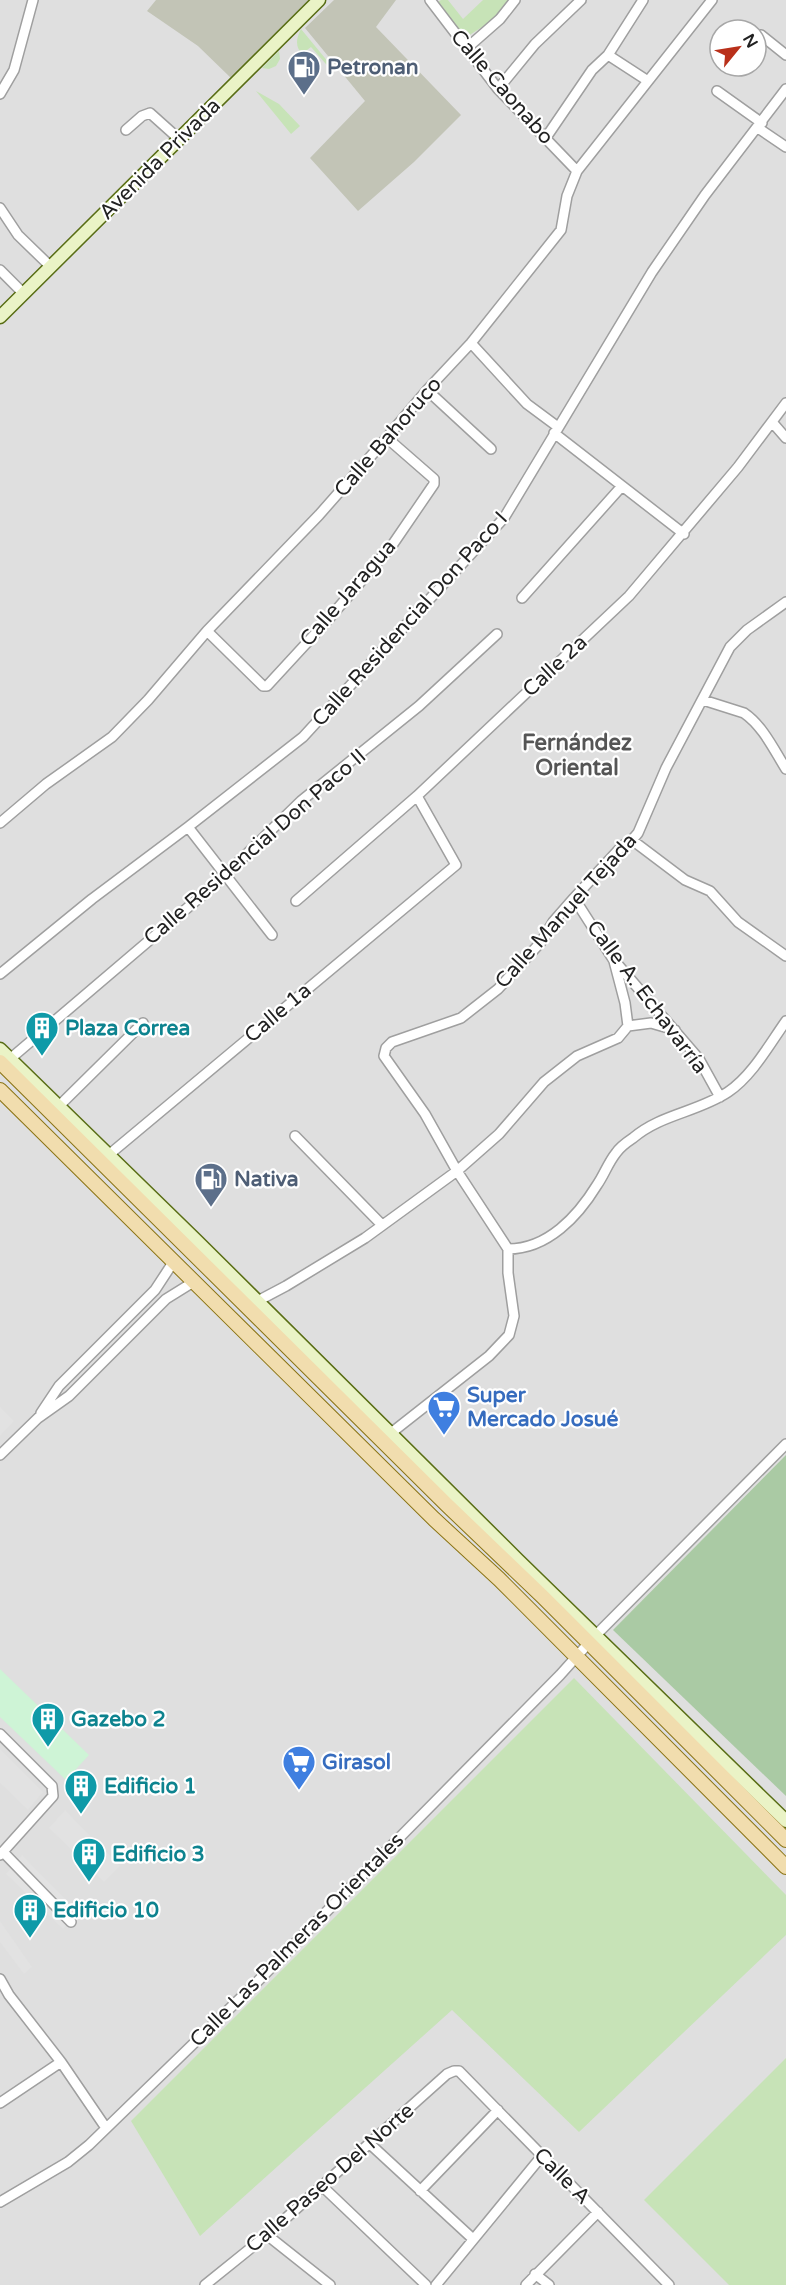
<svg xmlns="http://www.w3.org/2000/svg" width="786" height="2285" font-family="'Varela Round',sans-serif">
  <style>
    .residential { fill: #dfdfdf; fill-rule: evenodd }
    .construction { fill: #c2c4b6 }
    .grass { fill: #c7e3b7 }
    .forest { fill: #aacaa4 }
    .park { fill: #cef4d6 }
    .parking { fill: #e2e2e2 }
    .lines { fill: none; stroke-linecap: round; stroke-linejoin: round }
    .street-casing { stroke: #9f9f9f; stroke-width: 12 }
    .secondary-casing { stroke: #586d14; stroke-width: 15 }
    .primary-casing { stroke: #8b7414; stroke-width: 16 }
    .street { stroke: #fff; stroke-width: 9 }
    .secondary { stroke: #eaf3c6; stroke-width: 12 }
    .primary { stroke: #f1ddae; stroke-width: 14 }
    .labels { text-anchor: middle; dominant-baseline: central; stroke-width: 4.5; stroke-linejoin: round; paint-order: stroke }
    .service-label { font-size: 21px; font-weight: bold; fill: #4e5e75; stroke: #fff; text-anchor: start }
    .street-label { font-size: 21px; fill: #222; stroke: #fff }
    .culture-label { font-size: 21px; font-weight: bold; fill: #0d838f; stroke: #fff; text-anchor: start }
    .shop-label { font-size: 21px; font-weight: bold; fill: #366cbe; stroke: #fff; text-anchor: start }
    .neighbourhood-label { font-size: 22px; font-weight: bold; fill: #555; stroke: #fff }
  </style>
  <rect width="100%" height="100%" fill="#f1efea"/>
  <path class="residential" d="M0 0H786V2285H0ZM720 30H756V66H720Z"/>
  <path class="construction" d="M156 0H311L232 79 198 46 147 11Z
    M334 0H396L376 27 461 115 414 162 358 211 310 158 365 101 305 28Z"/>
  <path class="grass" d="M441 0H448L463 19 483 0H509L496 18 465 38 438 2Z
    M301 29 334 69 332 71 311 47 302 54C295 46 296 39 301 29Z
    M279 51 280 59 276 66 269 69 262 68Z
    M256 91 279 104 300 126 291 134Z
    M574 1678 786 1895V1935L579 2132 452 2010 200 2236 131 2121Z
    M786 2058V2285H729L644 2200Z"/>
  <path class="forest" d="M786 1455V1796L613 1630Z"/>
  <path class="park" d="M0 1669 89 1755 66 1780 0 1717Z"/>
  <path class="parking" d="M0 1407 14 1421 0 1436Z
    M0 1749 43 1792 28 1810 0 1783Z
    M65 1810 120 1866 104 1882 49 1828Z
    M22 1855 79 1913 63 1929 6 1874Z
    M0 1921 32 1967 24 1974 0 1942Z"/>
  <g class="lines">
    <g class="street-casing">
      <path id="street" d="M430 0 498 89 577 171
        M761 35 786 55
        M467 48 500 19 515 0
        M608 55 648 81
        M498 89 535 44 581 0
        M717 91 762 123
        M0 94 14 70 33 0
        M758 128 786 147
        M126 130 142 116 150 113 179 139
        M545 139 592 70 608 55 643 0
        M0 208 18 235 51 267
        M0 270 24 294
        M471 343 527 404 558 427
        M427 390 491 449
        M772 422 786 438
        M554 433 684 534
        M522 598 622 486
        M207 631 263 686H267L326 622 393 544 434 484V479L387 438
        M703 700 744 713C763 726 774 750 786 769
        M0 823 46 784 112 737 148 700 207 631 319 515 378 448 427 390 471 343 561 230 567 196 577 171 712 0
        M188 827 272 935
        M632 840 685 880 710 891 738 922 786 956
        M574 898 613 959 699 1059 720 1097
        M296 901 417 796 629 596 738 467 786 403
        M614 961 625 1003 628 1026
        M0 974 92 899 188 827 303 737 504 518 652 272 705 195 786 89
        M10 1059 219 881 301 801 419 706 497 634
        M59 1106 143 1023
        M295 1136 382 1225
        M105 1158 456 865 417 796
        M508 1249 457 1171 425 1114 384 1056 386 1048 392 1042 461 1018 498 989 541 942 553 922 574 898 622 846 632 840 638 833 666 768 730 647 747 630 786 602
        M508 1249C548 1249 578 1216 597 1185 604 1175 608 1163 616 1153 620 1147 627 1142 633 1138 661 1114 698 1112 728 1092 752 1076 769 1045 786 1021
        M252 1304 286 1286 365 1238 457 1171 499 1134 544 1082 577 1056 618 1038 628 1026 651 1023 675 1030
        M41 1413 59 1386 155 1290 174 1261
        M386 1437 489 1356 509 1335 514 1316 508 1273V1249
        M0 1455 38 1418 69 1396 166 1299 195 1281
        M0 1734 52 1786 53 1796 0 1855
        M3 1852 71 1922
        M0 1979 9 1995 61 2062 106 2128
        M0 2103 61 2062
        M370 2144 473 2239
        M322 2186 426 2285
        M420 2191 498 2110
        M0 2202 68 2162 89 2145 256 1983 560 1675 595 1636 786 1444
        M267 2235 330 2285
        M535 2274 549 2285
        M205 2285 267 2235 447 2074 454 2071H459L669 2285
        M436 2285 541 2157
        M526 2285 598 2212"/>
    </g>
    <g class="secondary-casing">
      <path id="secondary" d="M0 317 319 0
        M0 1049 196 1240 518 1560 786 1821"/>
    </g>
    <g class="primary-casing">
      <path id="primary" d="M0 1062 447 1505 543 1597 786 1840
        M0 1090 434 1519 499 1579 786 1867"/>
    </g>
    <use href="#street" class="street"/>
    <use href="#secondary" class="secondary"/>
    <use href="#primary" class="primary"/>
  </g>
  <defs>
    <g id="fuel-pin" transform="scale(1.725)"><path d="M0 17L-7.5 6A9.5 9.5 0 1 1 7.5 6Z" fill="#5c6f8a" stroke="#fff"/><path d="M-5.5-6h7V0h2V4h1.3V-2.5L3-4.5l.8-.8L6-3V5H2.5V1h-1V6h-7ZM-4.2-4.7v3.2H.2V-4.7Z" fill="#fff"/></g>
    <g id="building-pin" transform="scale(1.725)"><path d="M0 17L-7.5 6A9.5 9.5 0 1 1 7.5 6Z" fill="#0f9aa8" stroke="#fff"/><path d="M-4-6H4V6H1V3H-1V6H-4ZM-2.5-4.3h1.7v1.8h-1.7ZM.8-4.3h1.7v1.8H.8ZM-2.5-1h1.7V.8h-1.7ZM.8-1h1.7V.8H.8Z" fill="#fff"/></g>
    <g id="supermarket-pin" transform="scale(1.725)"><path d="M0 17L-7.5 6A9.5 9.5 0 1 1 7.5 6Z" fill="#3f7fe0" stroke="#fff"/><path d="M-6-5.5h2.5l.6 2H6L4.5 2H-2.5L-4.4-4H-6ZM-1.5 3.2a1.3 1.3 0 1 0 .1 0ZM3 3.2a1.3 1.3 0 1 0 .1 0Z" fill="#fff"/></g>
  </defs>
  <g fill-rule="evenodd">
    <use href="#fuel-pin" x="304" y="67"/>
    <use href="#building-pin" x="42" y="1028"/>
    <use href="#fuel-pin" x="211" y="1179"/>
    <use href="#supermarket-pin" x="444" y="1407"/>
    <use href="#building-pin" x="48" y="1719"/>
    <use href="#supermarket-pin" x="299" y="1762"/>
    <use href="#building-pin" x="81" y="1786"/>
    <use href="#building-pin" x="89" y="1854"/>
    <use href="#building-pin" x="30" y="1910"/>
  </g>
  <g class="labels">
    <g class="service-label">
      <text x="327" y="67">Petronan</text>
      <text x="234" y="1179">Nativa</text>
    </g>
    <g class="street-label">
      <text transform="translate(502 87) rotate(49)">Calle Caonabo</text>
      <text transform="translate(160 159) rotate(-45)">Avenida Privada</text>
      <text transform="translate(388 437) rotate(-49)">Calle Bahoruco</text>
      <text transform="translate(348 593) rotate(-49)">Calle Jaragua</text>
      <text transform="translate(410 619) rotate(-48)">Calle Residencial Don Paco I</text>
      <text transform="translate(555 666) rotate(-43)">Calle 2a</text>
      <text transform="translate(255 847) rotate(-41)">Calle Residencial Don Paco II</text>
      <text transform="translate(566 911) rotate(-48)">Calle Manuel Tejada</text>
      <text transform="translate(647 997) rotate(53)">Calle A. Echavarría</text>
      <text transform="translate(278 1013) rotate(-40)">Calle 1a</text>
      <text transform="translate(297 1940) rotate(-45)">Calle Las Palmeras Orientales</text>
      <text transform="translate(562 2176) rotate(45)">Calle A</text>
      <text transform="translate(330 2178) rotate(-41)">Calle Paseo Del Norte</text>
    </g>
    <g class="culture-label">
      <text x="65" y="1028">Plaza Correa</text>
      <text x="71" y="1719">Gazebo 2</text>
      <text x="104" y="1786">Edificio 1</text>
      <text x="112" y="1854">Edificio 3</text>
      <text x="53" y="1910">Edificio 10</text>
    </g>
    <g class="shop-label">
      <text x="467" y="1395">Super<tspan x="467" dy="24">Mercado Josué</tspan></text>
      <text x="322" y="1762">Girasol</text>
    </g>
    <g class="neighbourhood-label">
      <text x="577" y="743">Fernández<tspan x="577" dy="25">Oriental</tspan></text>
    </g>
  </g>
  <g transform="translate(738 48) rotate(60)"><circle r="28" fill="#ffffff" stroke="#a7a7a7" stroke-width="1.5"/>
  <path d="M0-4.5L10 22L0 15L-10 22Z" fill="#b9301a"/>
  <text y="-9" font-size="16" font-weight="bold" text-anchor="middle" fill="#222222">N</text>
  </g>
</svg>
